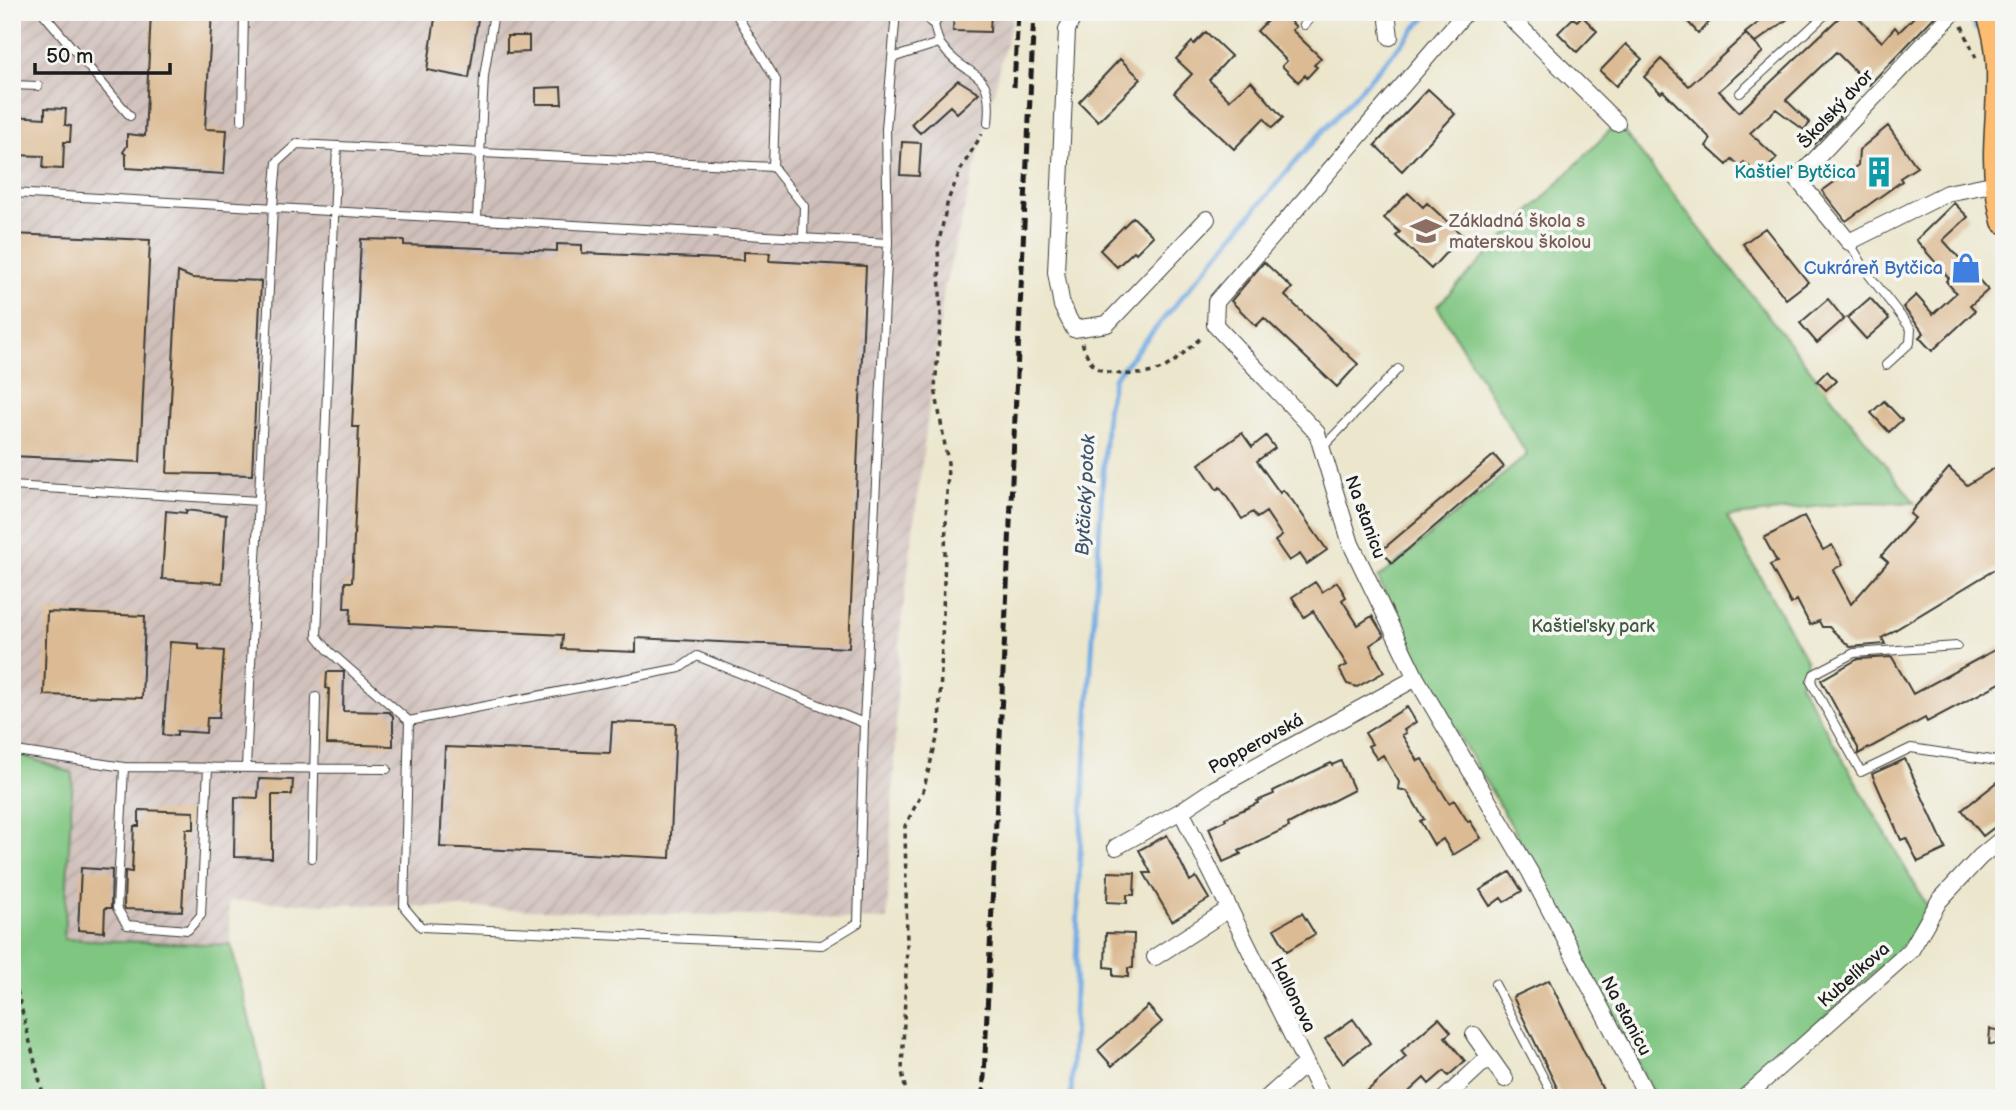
<svg xmlns="http://www.w3.org/2000/svg" width="2016" height="1110" font-family="'Balsamiq Sans',sans-serif">
  <style>
    .industrial { fill: url(#industrial-furrows) }
    .green { fill: #7fc681; stroke: #4e714e; stroke-width: 2 }
    .lines { fill: none; stroke-linecap: round; stroke-linejoin: round }
    .stream { stroke: #73aae2; stroke-width: 5 }
    .building { fill: #dcbb94 }
    .service-casing { stroke: #3b3a36; stroke-width: 10 }
    .minor-casing { stroke: #3b3a36; stroke-width: 18 }
    .primary-casing { stroke: #3b3a36; stroke-width: 27 }
    .path { stroke: #3b3a36; stroke-width: 3.5; stroke-dasharray: 5 5; stroke-linecap: butt }
    .service { stroke: #fff; stroke-width: 8 }
    .minor { stroke: #fff; stroke-width: 16 }
    .primary { stroke: #fdbc70; stroke-width: 24 }
    .rail { stroke: #1c1c1c; stroke-width: 5; stroke-dasharray: 10 5; stroke-linecap: butt }
    .labels { text-anchor: middle; dominant-baseline: central; stroke-width: 7; stroke-linejoin: round; paint-order: stroke }
    .street-label { font-size: 18px; fill: #1c1c1c; stroke: #f6f6f2 }
    .culture-label { font-size: 18px; fill: #0d838f; stroke: #f6f6f2; text-anchor: end }
    .education-label { font-size: 18px; fill: #785e54; stroke: #f6f6f2; text-anchor: start }
    .shop-label { font-size: 18px; fill: #366cbe; stroke: #f6f6f2; text-anchor: end }
    .park-label { font-size: 18px; fill: #3f583f; stroke: #f6f6f2 }
    .water-label { font-size: 19px; font-style: italic; fill: #3f556b; stroke: #f6f6f2 }
  </style>
  <defs>
    <pattern id="industrial-furrows" width="10" height="10" patternUnits="userSpaceOnUse" patternTransform="scale(1.75)"><rect width="10" height="10" fill="#d0c0bb"/><path d="M-1 1l2-2M0 10L10 0M9 11l2-2" fill="none" stroke="#b2a4a0"/></pattern>
  </defs>
  <rect width="100%" height="100%" fill="#f6f6f2"/>
  <filter id="ink" filterUnits="userSpaceOnUse"><feTurbulence type="fractalNoise" baseFrequency=".0143" numOctaves="2"/><feDisplacementMap in="SourceGraphic" scale="14" xChannelSelector="R" yChannelSelector="G"/><feConvolveMatrix kernelMatrix="1 2 1 2 8 2 1 2 1" color-interpolation-filters="sRGB"/></filter>
  <filter id="wash" filterUnits="userSpaceOnUse"><feTurbulence type="fractalNoise" baseFrequency=".00686" numOctaves="4" result="noise"/><feDisplacementMap in="SourceGraphic" scale="28" xChannelSelector="R" yChannelSelector="G"/><feGaussianBlur stdDeviation="1.57" result="paint"/><feColorMatrix in="noise" values="0 0 0 0 0 0 0 0 0 0 0 0 0 0 0 0 0 1.4 0 .05"/><feComposite in="paint" operator="in"/></filter>
  <g filter="url(#wash)">
    <rect width="100%" height="100%" fill="#ebe6cc"/>
    <path class="industrial" d="M12 12H1014L944 290 900 633 887 920 228 901 231 945 64 939 73 774 12 752Z"/>
    <path class="green" d="M1617 123 1915 503 1858 502 1727 517 1807 661 1800 684 1927 906 1913 937 1735 1098H1656L1536 867 1423 675 1378 578 1527 455 1437 306Z
      M12 752 73 773 64 939 231 945 261 1065 265 1098H12Z"/>
    <g class="lines">
      <path class="stream" d="M1968 12 1976 29
        M1071 1098 1081 830 1107 410 1114 378 1294 163 1430 12"/>
    </g>
    <g id="blocks">
      <path class="building" d="M151 12H212L205 129 227 130 224 174 126 168V155L123 152 127 146V134L145 136Z
        M436 12H479L469 78 427 70Z
        M954 12H991L990 32 953 31Z
        M1276 12H1281L1296 27 1292 30 1321 58 1314 65 1317 67 1307 78 1305 75 1298 82 1282 66 1287 61 1257 31Z
        M1679 12H1720L1698 33Z
        M1772 12H1797L1755 43 1745 33Z
        M1845 12H1853L1882 42 1895 27 1899 32 1919 12H1939L1869 85 1836 52 1786 100 1810 123 1804 130 1776 109 1750 133 1777 158 1760 176 1744 162 1740 166 1732 159 1727 165 1706 146 1711 139 1663 91 1661 93 1644 77 1661 59 1689 86 1746 34 1763 52 1719 91 1739 112Z
        M1582 16 1597 31 1577 52 1558 33 1573 18 1577 21Z
        M1206 32 1231 56 1209 80 1229 100 1251 81 1283 118 1272 128 1264 118 1234 149 1174 93 1192 74 1176 59 1192 42 1194 44Z
        M507 36H529V52L507 53Z
        M1626 44 1642 59 1616 86 1600 71Z
        M1120 59 1141 79 1098 121 1079 102Z
        M958 80 979 93 957 113 950 106 920 133 911 124Z
        M561 87 562 104H536V88Z
        M1428 89 1455 114 1402 171 1375 145Z
        M45 108 66 109 65 125 71 126 70 142H64L63 169 43 168 44 156 12 155V116L45 118Z
        M1831 110 1840 118 1815 144 1807 137Z
        M1888 126 1917 167 1900 178 1902 181 1846 221 1822 191 1858 165 1859 150Z
        M902 142 921 143 919 176 900 175Z
        M1408 193 1423 207 1427 203 1462 235 1431 269 1396 236 1400 232 1384 218Z
        M1954 203 1968 217 1943 240 1988 290 1970 306 1975 311 1932 351 1919 337 1924 333 1903 307 1916 295 1933 314 1956 293 1946 281 1949 278 1916 240Z
        M1133 217 1153 236 1136 253 1134 251 1117 267 1100 250Z
        M1765 228 1808 282 1786 299 1743 244Z
        M12 234 150 240 140 462 12 456Z
        M361 239 404 240V245L557 251V244L582 245V253L744 260V252L770 253 769 261 866 266 849 648 636 638V652L562 649 563 635 350 624 351 608H344L345 582H352L359 427H352Z
        M1264 262 1292 288 1285 296 1358 364 1337 387 1264 318 1256 326 1231 301Z
        M178 272 192 278 261 281 252 475 167 473Z
        M1870 298 1889 319 1866 339 1847 318Z
        M1828 299 1844 319 1817 343 1800 323Z
        M1827 371 1836 381 1826 390 1817 381Z
        M1884 401 1902 420 1889 432 1871 413Z
        M1242 433 1252 447 1266 436 1275 448 1257 461 1280 493 1283 490 1292 500 1327 550 1307 564 1300 554 1289 561 1275 541 1282 536 1266 512 1257 518 1253 512 1242 519 1220 487 1217 490 1199 464Z
        M1494 455 1504 467 1392 563 1382 550Z
        M1998 466 2004 475V564L1882 638 1885 644 1850 647 1829 627H1822L1819 621 1810 625 1797 600 1791 604 1770 565 1777 562 1764 538 1804 516 1823 550 1832 545 1843 564 1833 570 1851 604 1888 562 1881 556 1915 518 1910 514 1913 509 1949 468 1967 485Z
        M186 510 226 515 222 583 162 579 166 511 186 513Z
        M1315 582 1322 592 1337 582 1346 597 1342 600 1358 625 1372 616 1384 636 1370 645 1384 672 1357 687 1347 684 1339 669 1347 665 1313 611 1304 617 1292 597Z
        M47 612 145 616 142 698 44 695Z
        M170 642 199 644V649L224 651 219 718H207L206 733 177 731V736L163 735Z
        M2004 645V681L1927 722 1925 718 1858 754V748L1821 680 1858 659 1892 657 1913 694Z
        M327 672H344L343 711 389 712 393 716V746L327 744 329 689 326 688Z
        M1407 707 1416 722 1404 730 1406 733 1402 735 1418 761 1422 759 1449 803 1454 800 1468 822 1470 821 1481 838 1453 855 1443 839 1434 845 1420 821 1424 819 1407 791 1398 789 1399 782 1383 755 1377 759 1368 746 1372 744 1365 733Z
        M612 722 676 724 670 858 440 847 445 747 610 753Z
        M1905 759 1946 849 1918 862 1906 838 1901 840 1872 774Z
        M1341 761 1354 790 1305 815 1288 824 1289 827 1256 842 1257 843 1239 851 1241 854 1223 862 1209 828 1226 820 1225 818 1258 803 1257 801 1274 794 1273 791 1331 763 1332 765Z
        M2004 777V820L1983 836 1962 810Z
        M259 779 293 780 292 795H272V858L234 857 235 797 258 798Z
        M139 810 194 812V829H186L182 911 125 909 124 906 125 871 132 872 134 826H139Z
        M1167 835 1190 881 1196 877 1209 899 1172 921 1144 873H1151L1139 850Z
        M81 868 112 870 111 908H105L104 932 78 930Z
        M1108 872 1135 873 1134 895H1127V903L1107 902Z
        M1510 872 1522 891 1504 902 1501 898 1490 906 1480 890Z
        M1302 913 1315 934 1287 951 1274 929Z
        M1106 933 1134 934 1133 968H1128V977L1113 976V968L1105 967Z
        M1549 980 1587 1058 1607 1098H1562L1513 997Z
        M1148 1006 1162 1022 1112 1066 1098 1050Z
        M1439 1018 1451 1032 1445 1037 1465 1061 1448 1076 1444 1071 1429 1084 1424 1078 1402 1098H1359L1406 1057 1401 1051Z
        M1353 1019 1370 1043 1343 1063 1325 1039Z
        M1990 1029 2004 1031V1045L1989 1044Z"/>
    </g>
  </g>
  <g filter="url(#ink)">
    <use href="#blocks" fill-opacity="0" stroke="#3b3a36" stroke-width="2"/>
    <g class="lines">
      <g class="service-casing">
        <path id="service" d="M42 12 130 116
          M735 12 776 80 773 167
          M933 19C935 27 936 38 941 45 968 82 994 64 988 123
          M1304 25 1316 12
          M892 58 939 43
          M12 85 38 86
          M1740 93 1828 12
          M242 120 244 12
          M337 146 317 636 329 651 409 721 680 668 697 656 864 723
          M12 193 888 243
          M477 219 484 76 494 12
          M1849 242 1869 275 1911 329 1910 343 1886 365
          M1321 449 1398 369
          M12 486 259 501
          M1957 646 1854 653 1814 674 1811 682 1861 772 1911 748 2004 762
          M409 721 404 907 421 927 822 945 858 923 864 723 888 243 886 129 896 12
          M16 751 124 767 387 769
          M124 767 117 908 127 925 188 930 201 915 208 767
          M246 767 273 206 277 162 297 144 773 167 804 206 803 238
          M312 858 316 697
          M1495 984 1554 1098"/>
      </g>
      <g class="minor-casing">
        <path id="minor" d="M1075 12 1067 30 1056 272 1062 306 1074 329 1107 324 1207 219
          M1387 12 1390 37
          M1466 12 1216 302 1215 325 1317 433 1351 544 1416 678 1530 872 1648 1098
          M1505 12 1617 123
          M1954 12 1797 179 1849 242 1947 193 1997 183
          M933 19 934 12
          M1181 811 1323 1098
          M1116 847 1181 811 1214 789 1416 678
          M1155 957 1229 909
          M1474 1035 1505 1079
          M1267 1098 1305 1064
          M1445 1098 1489 1057
          M1744 1098 1911 950 1939 901 1980 857 2004 837"/>
      </g>
      <g class="primary-casing">
        <path id="primary" d="M1988 12C2007 58 1996 109 1996 157 1996 178 1999 200 2004 221"/>
      </g>
      <path class="path" d="M1962 26 1976 58
        M1082 343C1085 350 1089 362 1095 367 1102 372 1113 373 1122 374 1167 376 1171 363 1203 336
        M12 971 44 1098
        M907 1098 902 1071 907 947 905 826 923 791 939 731 948 463 935 388 941 315 938 246 948 200 962 167 982 134"/>
      <use href="#service" class="service"/>
      <use href="#minor" class="minor"/>
      <use href="#primary" class="primary"/>
      <path class="rail" d="M1014 87 1018 12
        M983 1098 1034 12"/>
    </g>
  </g>
  <defs>
    <g id="building-bare" transform="scale(2.415)"><path d="M-4-6H4V6H1V3H-1V6H-4ZM-2.5-4.3h1.7v1.8h-1.7ZM.8-4.3h1.7v1.8H.8ZM-2.5-1h1.7V.8h-1.7ZM.8-1h1.7V.8H.8Z" fill="#0f9aa8" stroke="#f6f6f2" stroke-width="2.5" paint-order="stroke"/></g>
    <g id="school-bare" transform="scale(2.415)"><path d="M0-5L7-2L0 1L-7-2ZM-4 1L0 2.5L4 1V4Q0 6-4 4Z" fill="#8d6e63" stroke="#f6f6f2" stroke-width="2.5" paint-order="stroke"/></g>
    <g id="shop-bare" transform="scale(2.415)"><path d="M-5-2.5h2.3a2.7 3.5 0 0 1 5.4 0H5L5.5 6h-11ZM-1.5-2.5h3a1.5 2.3 0 0 0-3 0Z" fill="#3f7fe0" stroke="#f6f6f2" stroke-width="2.5" paint-order="stroke"/></g>
  </defs>
  <g fill-rule="evenodd">
    <use href="#building-bare" x="1879" y="172"/>
    <use href="#school-bare" x="1426" y="231"/>
    <use href="#shop-bare" x="1966" y="268"/>
  </g>
  <g class="labels">
    <g class="street-label">
      <text transform="translate(1836 109) rotate(-47)">Školský dvor</text>
      <text transform="translate(1365 517) rotate(70)">Na stanicu</text>
      <text transform="translate(1256 744) rotate(-29)">Popperovská</text>
      <text transform="translate(1854 975) rotate(-41)">Kubelíkova</text>
      <text transform="translate(1293 995) rotate(64)">Hallonova</text>
      <text transform="translate(1626 1016) rotate(62)">Na stanicu</text>
    </g>
    <g class="culture-label">
      <text x="1856" y="172">Kaštieľ Bytčica</text>
    </g>
    <g class="education-label">
      <text x="1449" y="221">Základná škola s<tspan x="1449" dy="21">materskou školou</tspan></text>
    </g>
    <g class="shop-label">
      <text x="1943" y="268">Cukráreň Bytčica</text>
    </g>
    <g class="park-label">
      <text x="1593" y="626">Kaštieľsky park</text>
    </g>
    <g class="water-label">
      <text transform="translate(1086 495) rotate(-87)">Bytčický potok</text>
    </g>
  </g>
  <rect width="2016" height="1110" fill="none" stroke="#f6f6f2" stroke-width="42"/>
  <path d="M35 63v10h135v-10" fill="none" stroke="#1c1c1c" stroke-width="3.5"/>
  <text x="46" y="63" font-size="21" fill="#1c1c1c" stroke="#f6f6f2" stroke-width="5" paint-order="stroke">50 m</text>
</svg>
